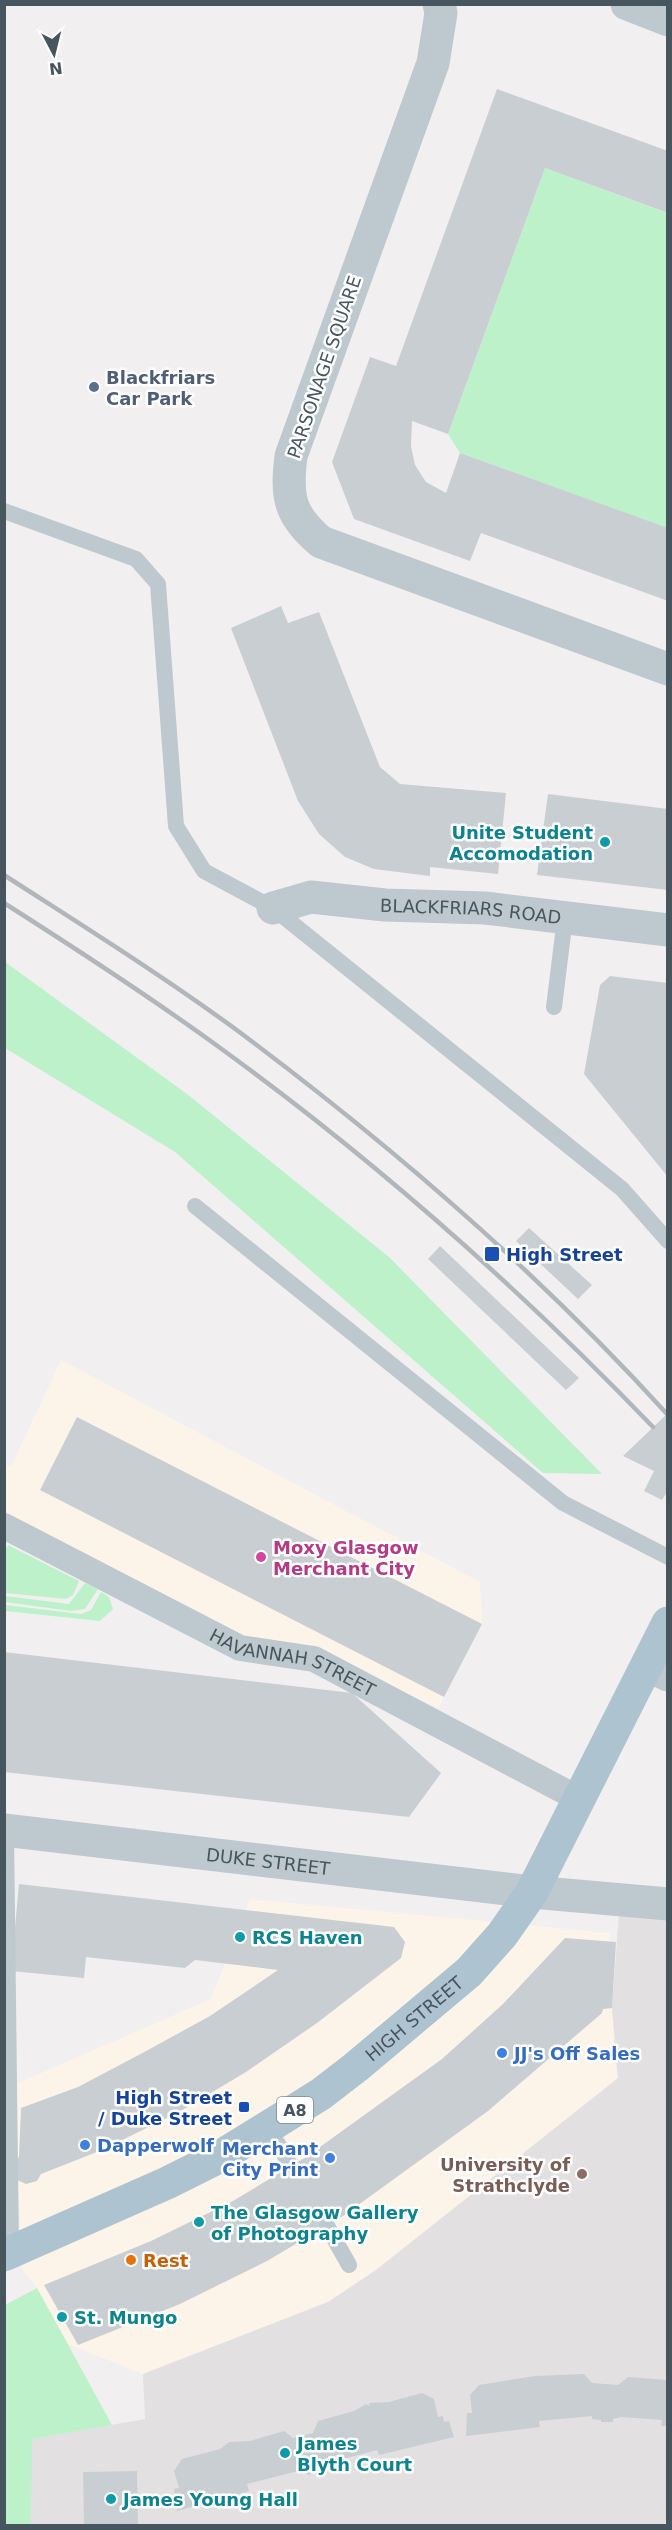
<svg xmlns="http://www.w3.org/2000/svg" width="672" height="2530" font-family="'DejaVu Sans',sans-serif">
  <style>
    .commercial { fill: #fdf4e9 }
    .education { fill: #e3e0e2 }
    .green { fill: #bcf1ca }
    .building { fill: #c9ced2 }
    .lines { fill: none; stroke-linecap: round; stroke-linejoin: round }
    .service { stroke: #bdc9cf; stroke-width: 16 }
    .pedestrian { stroke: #bdc9cf; stroke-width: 26 }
    .minor { stroke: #bdc9cf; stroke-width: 33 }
    .tertiary { stroke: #bdc9cf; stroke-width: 33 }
    .primary { stroke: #aec3d0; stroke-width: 33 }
    .rail { stroke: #b1b6ba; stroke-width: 4.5 }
    .service-dot { fill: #5c6f8a; stroke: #fff; stroke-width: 2 }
    .culture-dot { fill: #0f9aa8; stroke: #fff; stroke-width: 2 }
    .transit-dot { fill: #1a4fb4; stroke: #fff; stroke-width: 2 }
    .hotel-dot { fill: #d1479c; stroke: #fff; stroke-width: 2 }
    .shop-dot { fill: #3f7fe0; stroke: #fff; stroke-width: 2 }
    .education-dot { fill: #8d6e63; stroke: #fff; stroke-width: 2 }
    .food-dot { fill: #e8710a; stroke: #fff; stroke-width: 2 }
    .labels { text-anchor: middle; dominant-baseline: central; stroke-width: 5; stroke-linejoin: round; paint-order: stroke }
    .shield { fill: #fff; stroke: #7e898e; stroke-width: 1.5 }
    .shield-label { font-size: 16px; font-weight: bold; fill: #47565e }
    .street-label { font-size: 18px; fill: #47565e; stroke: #fff }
    .service-label { font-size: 18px; font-weight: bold; fill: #4e5e75; stroke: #fff; text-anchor: start }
    .culture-label { font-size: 18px; font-weight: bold; fill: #0d838f; stroke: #fff; text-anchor: start }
    .transit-label { font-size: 18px; font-weight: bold; fill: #164399; stroke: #fff; text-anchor: start }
    .hotel-label { font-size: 18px; font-weight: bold; fill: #b23c85; stroke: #fff; text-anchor: start }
    .shop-label { font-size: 18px; font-weight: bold; fill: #366cbe; stroke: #fff; text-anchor: start }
    .education-label { font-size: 18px; font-weight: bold; fill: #785e54; stroke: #fff; text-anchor: end }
    .food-label { font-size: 18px; font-weight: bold; fill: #c56008; stroke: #fff; text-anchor: start }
  </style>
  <rect width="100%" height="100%" fill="#f2eff0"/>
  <path class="commercial" d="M61 1360 480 1582 482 1624 438 1708 308 1646 247 1639 5 1516 4 1464 11 1467Z
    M250 1899 610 1933V1981L617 2079 376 2270 328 2302 143 2374 68 2344 37 2288 21 2268 16 2084 211 1999Z"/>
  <path class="education" d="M620 1900 667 1904V2525L31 2526V2439L145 2419 143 2374 328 2302 376 2270 618 2078 612 2008Z"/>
  <path class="green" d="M545 168 667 213V528L460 453 448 434Z
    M5 962 187 1094 389 1257 602 1474 543 1473 175 1152 5 1048Z
    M8 1545 79 1581 73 1595 66 1599 5 1593V1551Z
    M85 1583 98 1589 85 1609 71 1611 5 1602V1596L69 1604Z
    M101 1592 109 1597 113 1609 100 1621 5 1611V1605L81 1614 91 1610Z
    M37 2288 112 2425 32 2439 31 2525H5V2305Z"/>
  <path class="building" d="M497 89 668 151V213L545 168 448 434 412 421 411 446 415 465 426 482 446 493 460 453 668 528V601L481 533 470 561 354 519 332 462 370 357 396 366Z
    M281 606 288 623 319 612 380 767 400 784 506 793 498 874 430 867V876L374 869 345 857 319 834 298 801 231 628Z
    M548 794 668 809V890L537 875Z
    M610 976 668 983V1177L584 1074 600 985Z
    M529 1228 592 1285 578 1299 516 1241Z
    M440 1246 579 1378 566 1390 428 1259Z
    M668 1413V1490L662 1500 644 1491 654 1471 623 1456Z
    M77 1417 482 1624 444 1697 40 1490Z
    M4 1652 352 1693 441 1773 409 1817 4 1772Z
    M19 1884 394 1927 405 1942 401 1958 317 2023 246 2072 179 2112 102 2150 41 2174 37 2181 26 2184 15 2179 17 2159 19 2157 21 2108 78 2087 148 2050 210 2016 278 1970 195 1960 185 1968 86 1957 84 1978 11 1971Z
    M565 1938 616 1942 612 2008 603 2009 602 2013 488 2111 343 2216 267 2261 180 2304 78 2345 44 2285 151 2241 233 2201 306 2157 442 2059 503 2004Z
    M584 2374 592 2383 618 2385 628 2377 668 2380V2426H661L662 2420 621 2417 613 2419V2422H601V2420L592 2419V2416L539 2421 540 2427 466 2436 467 2413H472L470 2395 479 2385 535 2376Z
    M422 2393 434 2399 438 2417 443 2416 444 2422 449 2421 454 2437 379 2455 377 2450 328 2463 329 2466 320 2468V2472L307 2475 306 2472 299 2474 298 2471 247 2484 249 2491 177 2511 174 2489 179 2488 174 2471 182 2459 220 2449 229 2442 250 2441 284 2431 293 2438 313 2433 318 2421 354 2411 366 2404 370 2406 369 2403 389 2402Z
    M137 2471 138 2526H84L83 2472Z"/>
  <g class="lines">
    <path class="service" d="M4 511 136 559 158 584 176 826 204 871 273 908 622 1189 668 1241
      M554 1007 565 918
      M195 1206 563 1503 668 1557
      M6 1831 11 2252
      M268 2127 291 2166
      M327 2226 349 2265"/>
    <path class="pedestrian" id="s1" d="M4 1526 240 1648 314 1659 581 1800"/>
    <g class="minor">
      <path d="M439 4 441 13 433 63 291 456C286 497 289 515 321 542L668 669"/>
      <path d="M627 4 668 20"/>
      <path id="s2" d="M273 908 311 897 385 905 485 908 668 930"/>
      <path d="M647 1665 668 1675"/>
      <path d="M532 1892 668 1904"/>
    </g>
    <path class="tertiary" id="s3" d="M4 1830 532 1892"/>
    <path class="primary" id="s4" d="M4 2255 167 2183 221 2156 268 2127 321 2094 356 2067 469 1972 502 1935 532 1892 668 1623"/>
    <path class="rail" d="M4 875C83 926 163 976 238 1031 392 1146 538 1272 667 1414
      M4 903C78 950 152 998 223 1050 377 1162 521 1290 653 1427"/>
  </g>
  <circle class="service-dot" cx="94" cy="387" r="6"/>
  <g class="culture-dot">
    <circle cx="605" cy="842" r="6"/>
    <circle cx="240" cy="1937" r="6"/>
    <circle cx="199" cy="2222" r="6"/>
    <circle cx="62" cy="2317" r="6"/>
    <circle cx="285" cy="2453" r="6"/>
    <circle cx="111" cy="2499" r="6"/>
  </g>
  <g class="transit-dot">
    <rect x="484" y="1246" width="16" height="16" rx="3"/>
    <rect x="238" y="2101" width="12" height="12" rx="3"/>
  </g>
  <circle class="hotel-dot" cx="261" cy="1557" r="6"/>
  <g class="shop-dot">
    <circle cx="502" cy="2053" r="6"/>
    <circle cx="85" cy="2145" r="6"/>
    <circle cx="330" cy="2158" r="6"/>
  </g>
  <circle class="education-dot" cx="582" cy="2174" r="6"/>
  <circle class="food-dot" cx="131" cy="2260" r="6"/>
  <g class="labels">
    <rect class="shield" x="277" y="2097" width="36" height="26" rx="4.5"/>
    <g class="shield-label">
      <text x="295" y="2110">A8</text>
    </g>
    <g class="street-label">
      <text transform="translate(324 367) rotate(-71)">PARSONAGE SQUARE</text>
      <text stroke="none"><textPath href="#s2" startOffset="200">BLACKFRIARS ROAD</textPath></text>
      <text stroke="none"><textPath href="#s1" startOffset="321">HAVANNAH STREET</textPath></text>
      <text stroke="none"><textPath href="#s3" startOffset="266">DUKE STREET</textPath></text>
      <text stroke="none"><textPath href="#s4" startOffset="476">HIGH STREET</textPath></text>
    </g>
    <g class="service-label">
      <text x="106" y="377">Blackfriars<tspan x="106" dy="21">Car Park</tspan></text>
    </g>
    <g class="culture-label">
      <text x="593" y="832" text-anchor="end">Unite Student<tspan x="593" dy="21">Accomodation</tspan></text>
      <text x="252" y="1937">RCS Haven</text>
      <text x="211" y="2212">The Glasgow Gallery<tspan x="211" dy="21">of Photography</tspan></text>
      <text x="74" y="2317">St. Mungo</text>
      <text x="297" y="2443">James<tspan x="297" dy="21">Blyth Court</tspan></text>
      <text x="123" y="2499">James Young Hall</text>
    </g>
    <g class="transit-label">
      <text x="506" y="1254">High Street</text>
      <text x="232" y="2097" text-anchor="end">High Street<tspan x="232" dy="21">/ Duke Street</tspan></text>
    </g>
    <g class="hotel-label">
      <text x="273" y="1547">Moxy Glasgow<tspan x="273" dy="21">Merchant City</tspan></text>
    </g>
    <g class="shop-label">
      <text x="514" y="2053">JJ's Off Sales</text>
      <text x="97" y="2145">Dapperwolf</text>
      <text x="318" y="2148" text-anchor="end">Merchant<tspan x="318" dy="21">City Print</tspan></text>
    </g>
    <g class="education-label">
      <text x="570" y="2164">University of<tspan x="570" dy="21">Strathclyde</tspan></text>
    </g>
    <g class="food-label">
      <text x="143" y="2260">Rest</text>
    </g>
  </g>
  <rect width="672" height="2530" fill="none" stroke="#47565e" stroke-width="12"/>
  <g transform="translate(54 54) rotate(173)" stroke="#ffffff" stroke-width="4.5" paint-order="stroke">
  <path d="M0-4.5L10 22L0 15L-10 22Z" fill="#47565e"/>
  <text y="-9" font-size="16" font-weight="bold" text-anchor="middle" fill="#47565e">N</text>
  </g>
</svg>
